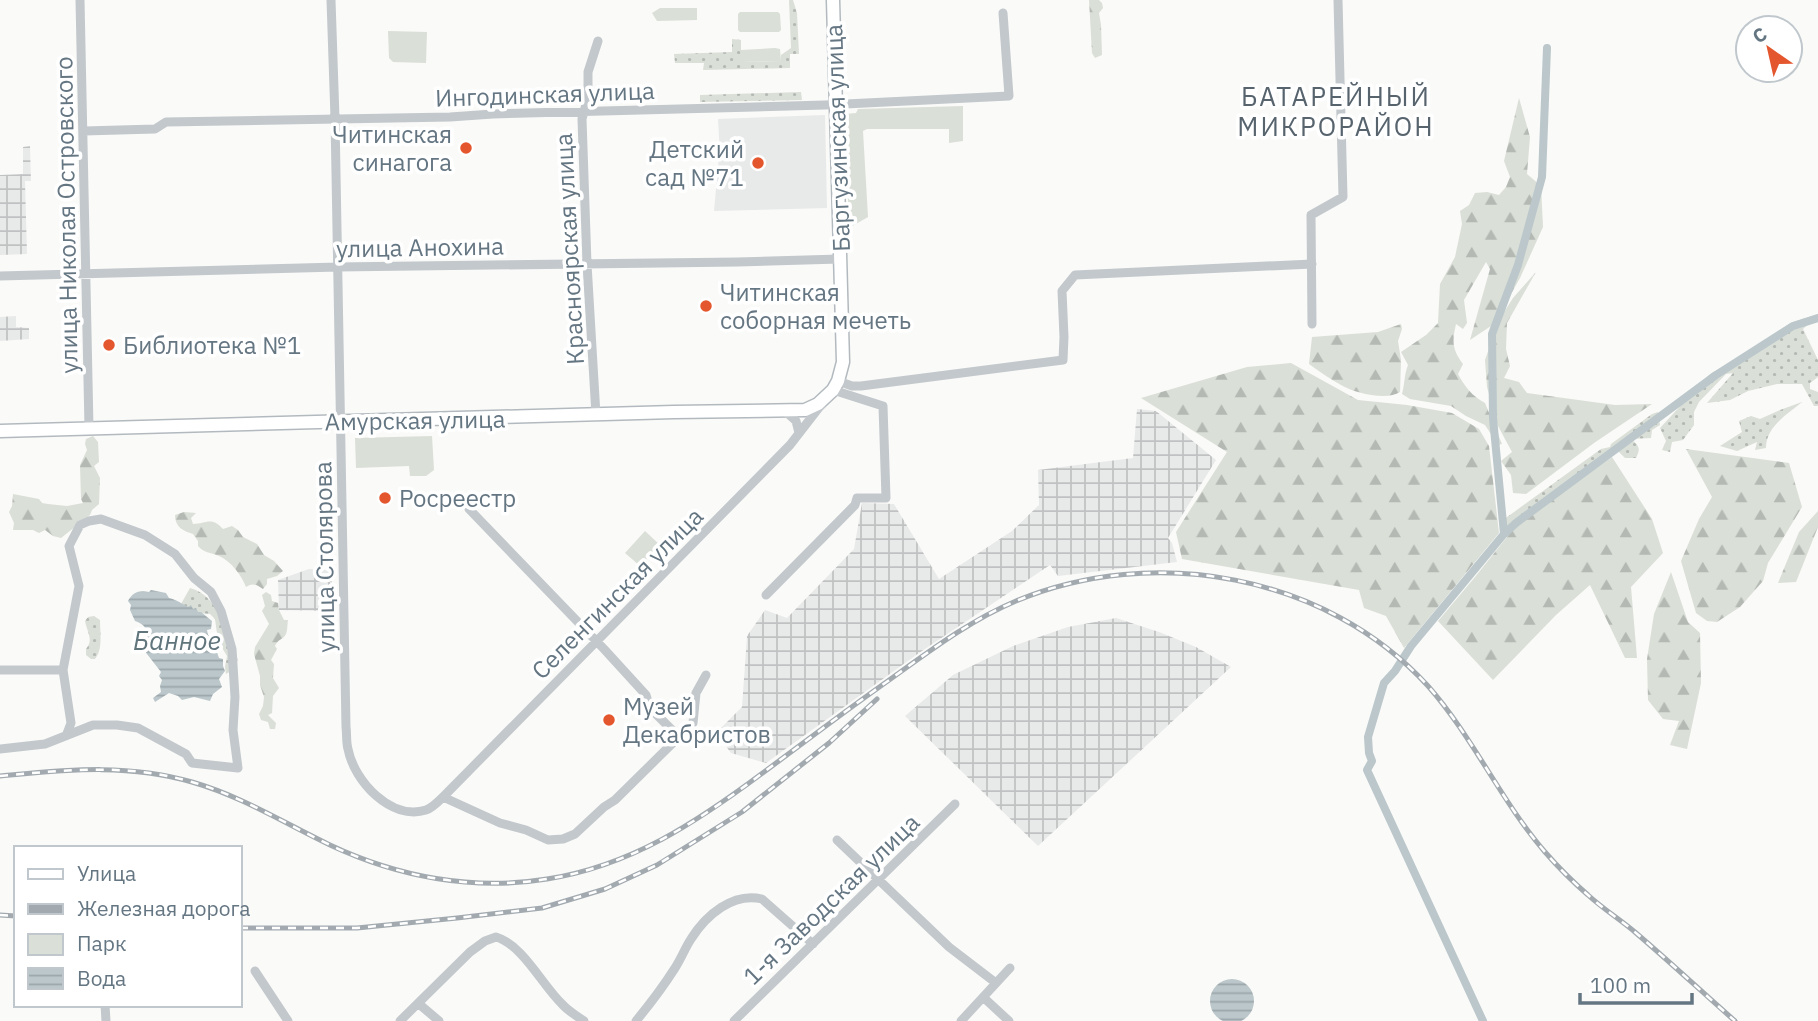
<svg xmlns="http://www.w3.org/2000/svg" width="1818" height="1021" font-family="'IBM Plex Sans',sans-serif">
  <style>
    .built { fill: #e8e9e9 }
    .industrial { fill: url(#industrial-grid) }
    .grass { fill: url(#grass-dots) }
    .forest { fill: url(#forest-firs) }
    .park { fill: #dadfd7 }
    .water { fill: url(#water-rules) }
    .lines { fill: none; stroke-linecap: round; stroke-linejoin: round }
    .canal { stroke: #bbc7cb; stroke-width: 8 }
    .secondary-casing { stroke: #b3babf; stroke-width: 15 }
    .street { stroke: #c3c8cc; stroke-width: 9 }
    .secondary { stroke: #fff; stroke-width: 12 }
    .rail-casing { stroke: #a2aab0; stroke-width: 5 }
    .rail { stroke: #fff; stroke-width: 2.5; stroke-dasharray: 8; stroke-linecap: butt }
    .poi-dot { fill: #e4572e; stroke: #fff; stroke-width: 2.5 }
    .labels { text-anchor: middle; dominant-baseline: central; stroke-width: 7; stroke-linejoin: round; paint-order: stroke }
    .street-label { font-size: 24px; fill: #657683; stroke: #fff }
    .poi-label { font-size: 24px; fill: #657683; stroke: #fff; text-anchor: start }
    .neighbourhood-label { font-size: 26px; letter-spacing: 2px; fill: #57646e; stroke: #fff }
    .water-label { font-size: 26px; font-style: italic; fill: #60757c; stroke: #fff }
  </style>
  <defs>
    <pattern id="industrial-grid" width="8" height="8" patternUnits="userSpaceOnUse" patternTransform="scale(1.75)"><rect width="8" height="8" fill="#e8e9e9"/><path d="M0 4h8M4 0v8" fill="none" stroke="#c0c1c2"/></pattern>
    <pattern id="grass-dots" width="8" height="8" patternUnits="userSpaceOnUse" patternTransform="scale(1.75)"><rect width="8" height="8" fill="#dadfd7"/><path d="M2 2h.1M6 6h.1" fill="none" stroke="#b4b9b4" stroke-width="1.8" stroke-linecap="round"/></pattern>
    <pattern id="forest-firs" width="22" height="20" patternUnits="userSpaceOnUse" patternTransform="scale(1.75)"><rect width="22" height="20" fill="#dadfd7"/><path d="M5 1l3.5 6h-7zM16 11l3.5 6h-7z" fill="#b4b9b4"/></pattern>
    <pattern id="water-rules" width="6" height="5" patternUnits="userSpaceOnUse" patternTransform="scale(1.75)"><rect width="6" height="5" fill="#bbc7cb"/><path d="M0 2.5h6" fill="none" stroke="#9ca6aa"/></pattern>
  </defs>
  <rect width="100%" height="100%" fill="#fafaf8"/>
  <path class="built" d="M825 115 827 208 714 211 719 156 720 155 718 119Z"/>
  <path class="industrial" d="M30 146 31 181H25L27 254 0 255V175L23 174V147Z
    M16 316V327L29 328V339L0 341V317Z
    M1137 409 1156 411 1216 460 1168 538 1172 543 1177 562 1058 576 1050 565 919 653 766 763 731 753 716 733 742 707 747 636 765 610 787 618 854 549 862 503 894 504 939 579 1012 531 1039 505 1038 470 1133 458Z
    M309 569 332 570 331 611 279 610 278 580Z
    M1116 618 1159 632 1196 647 1231 667 1038 846 905 716 953 675 1013 646 1068 627Z"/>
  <path class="grass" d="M789 0H793L797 13 799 54H790V68L703 70 704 63H675L674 54 732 52V39L741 40V62L781 61V55L791 48Z
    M801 92 802 100 700 102V95Z
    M1818 314V316L1803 329 1818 360V377L1810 383V389L1818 392V406H1814L1802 384H1777L1748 391 1730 400 1707 403 1733 373 1726 374 1699 402 1694 412V425L1683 440 1672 442 1670 452 1662 450 1666 441 1660 428 1710 374 1753 350 1790 323Z
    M1802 402C1788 414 1766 426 1766 448L1755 450 1757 442 1737 451 1720 446 1742 432 1739 421 1751 416 1760 419 1780 410Z
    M1658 412 1660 425 1652 430 1651 438 1631 439C1639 446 1641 448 1636 458H1625L1616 449 1612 448 1508 526 1503 520 1601 449 1610 447 1611 444 1652 414Z
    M190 588C218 595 226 631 236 654L238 660 231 671 226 674 225 667 227 656 218 641 215 619 210 614 198 613 181 604Z
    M94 616 100 620C100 633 103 649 95 659H91L86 655V649C94 640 87 632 85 621L88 617Z"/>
  <path class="forest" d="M1089 0H1099L1102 3 1103 8 1099 13 1101 25 1102 55 1095 58 1092 53Z
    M1519 98 1530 137 1527 174 1541 186 1543 227 1520 278 1494 324 1470 340 1490 269 1486 262 1464 300 1467 323 1463 329 1456 324C1452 342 1452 349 1463 364L1458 374C1465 387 1472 396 1485 403L1502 444 1498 445 1485 425 1466 416 1451 406 1410 399 1402 394C1405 383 1404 375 1408 365L1401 352 1426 335 1438 323 1440 284 1455 257 1462 224 1460 211 1469 205 1475 193 1487 192 1499 195 1506 187 1510 177 1504 161Z
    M1536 272 1507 323 1506 349 1510 366 1504 378 1519 382 1527 393 1615 405 1652 404 1594 443 1526 494 1513 493 1511 475 1501 461 1512 452 1498 426 1487 387 1485 360 1499 320 1513 298Z
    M1401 324 1402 329 1398 341 1401 360 1400 392C1387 401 1354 393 1341 385 1330 379 1319 371 1309 364L1312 337 1378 332Z
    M1291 363 1358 400 1407 405 1452 413 1479 429 1489 446 1499 533 1404 648 1386 616 1364 608 1359 590 1182 559 1176 532 1227 452 1141 398 1247 367Z
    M93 436 98 442 99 462 94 466 100 478 99 504 92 510 90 515 61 538 53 536 45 530 39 533 33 530H13L14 523 9 512 12 506 13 494 39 499 42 503 48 504 67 506 83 503 81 499 80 465 87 450 85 444 86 439Z
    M1686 449 1789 463 1802 507 1768 563 1763 581 1740 607 1717 622 1707 621 1696 613 1681 561 1699 519 1712 497Z
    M1612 457 1652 519 1663 553 1631 587 1637 658H1625L1590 585 1556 615 1493 680 1438 621 1475 577 1511 532 1532 514Z
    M1818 511V527L1796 582 1778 583 1799 532Z
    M184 512 196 513 191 518 193 524C206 524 211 516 223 529L232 526 238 530 243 537 257 544 264 555 274 561 283 571 277 576 267 579V584L263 589C257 585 253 582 246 587 242 576 231 561 219 556 210 552 204 553 198 546V541L193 534C183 531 175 527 175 515Z
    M1671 572 1688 622 1700 633 1701 683 1687 749 1670 745 1679 721 1663 719 1648 700 1647 659 1654 614Z
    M266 592 271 595 272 601 278 603 279 610 284 620H288C287 626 288 633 284 637 279 641 278 640 275 646L277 649 271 660 274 664 273 678 279 688 273 696 272 713 268 715 276 723 275 729H270L268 722 261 720 259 714 263 706 264 697 260 685V676L254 654 255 647 269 624 262 611 265 606 262 595Z"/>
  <path class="park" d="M660 8H697V20L657 21 652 13Z
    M740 12H778L780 14 781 30 779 32H740L738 30V14Z
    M388 31 427 32 426 63 393 62 389 58Z
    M775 48 780 49 781 61 741 62V50Z
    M963 106V141L949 143V129H867L863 131 868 217 849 228 845 114 856 113 858 109Z
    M432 436 434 470 426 476H410L409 466 356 468 355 438Z
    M645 531 660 545 640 566 625 553Z"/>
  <path class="water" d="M151 590 166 593 169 598C177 600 181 603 188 607L191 605 193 609 196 608 198 612H201L212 621 211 629 207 630 208 635H211L219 658 223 659V666L225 671 219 679 222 687 213 694 210 701 194 697 182 700 178 696 169 693 155 702 153 698 161 692 160 686 162 680 159 676 161 672 140 645 141 640 147 635C146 626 143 624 135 621L130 610 131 605 128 601C133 592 139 590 149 592Z
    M1210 1001a22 22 0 1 1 44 0a22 22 0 1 1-44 0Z"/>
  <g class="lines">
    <path class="canal" d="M1504 534 1493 418 1492 334 1518 265 1542 177 1547 48
      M1483 1021 1367 770 1372 761 1369 753 1368 737 1384 683 1395 671 1411 646 1504 534 1516 523 1716 375 1793 326 1818 318"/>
    <g class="secondary-casing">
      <path id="secondary" d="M0 431 674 412 805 410 818 404 833 390 838 381 843 362 833 0"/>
    </g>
    <path class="street" d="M80 0 89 428
      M331 0 335 118 346 727C347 734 346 742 348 749 354 781 391 821 426 810 432 808 438 802 443 797L790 445 821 405
      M84 131 155 129 166 122 450 117 493 114 825 105 1009 96 1003 13
      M0 276 338 267 738 262 840 259
      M1312 324 1311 215 1343 197 1338 0
      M838 381 852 386H861L1063 360 1064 337 1062 291 1075 275 1312 264
      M785 411 796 421 799 433
      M596 415 587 264 582 119 588 97V72L598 41
      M469 509 604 649 646 695 650 708 679 737
      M766 595 855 505 857 498H886L883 406 833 390
      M0 670H63
      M0 749 45 744 93 725H117L138 728 186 754 192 763 238 768 233 730 235 697 232 649 221 611 211 592 194 578 175 554 145 535 101 519 89 521 80 525 69 546 79 586 63 670 71 723 66 736
      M443 797 500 823 526 830 548 840 563 839 575 834 604 807 615 800 693 723 696 693 706 675
      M837 840 949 947 996 983
      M255 971 288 1021
      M983 997 1009 1021
      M419 1004 439 1021
      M105 1005 106 1021
      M400 1021 470 952 485 941 496 937C523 945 542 985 562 1004 568 1011 577 1016 584 1021
      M636 1021C650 1004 663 987 675 968 681 959 685 948 691 939 706 915 733 892 762 899L813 944
      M734 1021 955 804
      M961 1021 1010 968"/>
    <use href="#secondary" class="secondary"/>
    <g class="rail-casing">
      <path id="rail" d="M0 776C66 770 127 763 192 782 241 796 284 823 330 845 398 877 473 891 547 879 631 866 697 822 764 772 802 744 840 715 878 688 922 657 966 622 1016 601 1153 544 1326 574 1428 686 1473 737 1501 801 1545 852 1558 867 1573 882 1588 895 1603 909 1621 920 1636 933 1670 962 1702 992 1735 1021
        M0 915 16 916
        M240 928H357L457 918 542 908 605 889 657 865 742 812 829 743 877 699"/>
    </g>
    <use href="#rail" class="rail"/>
  </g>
  <g class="poi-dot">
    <circle cx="466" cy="148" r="7"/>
    <circle cx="758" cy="163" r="7"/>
    <circle cx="706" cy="306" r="7"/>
    <circle cx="109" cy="345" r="7"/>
    <circle cx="385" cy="498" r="7"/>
    <circle cx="609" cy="720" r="7"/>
  </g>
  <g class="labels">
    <g class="street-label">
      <text transform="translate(545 94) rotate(-2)">Ингодинская улица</text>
      <text transform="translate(837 138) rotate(-92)">Баргузинская улица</text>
      <text transform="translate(66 215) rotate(-91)">улица Николая Островского</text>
      <text transform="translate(420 247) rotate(-1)">улица Анохина</text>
      <text transform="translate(569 249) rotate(-93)">Красноярская улица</text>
      <text transform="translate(415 420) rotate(-1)">Амурская улица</text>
      <text transform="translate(324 557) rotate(-91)">улица Столярова</text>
      <text transform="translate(617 593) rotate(-45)">Селенгинская улица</text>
      <text transform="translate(831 899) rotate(-44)">1-я Заводская улица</text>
    </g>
    <g class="poi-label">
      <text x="452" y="134" text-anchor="end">Читинская<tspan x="452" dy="28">синагога</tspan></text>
      <text x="744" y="149" text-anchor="end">Детский<tspan x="744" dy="28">сад №71</tspan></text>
      <text x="720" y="292">Читинская<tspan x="720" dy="28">соборная мечеть</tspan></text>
      <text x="123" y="345">Библиотека №1</text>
      <text x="399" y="498">Росреестр</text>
      <text x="623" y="706">Музей<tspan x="623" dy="28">Декабристов</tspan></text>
    </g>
    <g class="neighbourhood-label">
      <text x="1336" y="96">БАТАРЕЙНЫЙ<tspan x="1336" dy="30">МИКРОРАЙОН</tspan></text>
    </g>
    <g class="water-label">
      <text x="177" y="640">Банное</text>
    </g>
  </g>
  <rect x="14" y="846" width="228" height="161" fill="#ffffff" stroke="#c1c8cd" stroke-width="2"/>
  <rect x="28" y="869" width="35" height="10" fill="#ffffff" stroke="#c1c8cd" stroke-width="2"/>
  <text x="77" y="881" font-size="21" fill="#657683">Улица</text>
  <rect x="28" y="904" width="35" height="10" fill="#a2aab0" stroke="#c1c8cd" stroke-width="2"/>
  <text x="77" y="916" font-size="21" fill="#657683">Железная дорога</text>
  <rect x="28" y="934" width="35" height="21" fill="#dadfd7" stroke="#c1c8cd" stroke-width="2"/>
  <text x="77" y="951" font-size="21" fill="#657683">Парк</text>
  <rect x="28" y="968" width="35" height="21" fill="url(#water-rules)" stroke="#c1c8cd" stroke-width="2"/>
  <text x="77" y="986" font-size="21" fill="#657683">Вода</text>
  <g transform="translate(1769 49) rotate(326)"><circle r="33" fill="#ffffff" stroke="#c1c8cd" stroke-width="2"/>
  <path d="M0-5L12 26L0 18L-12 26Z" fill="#e4572e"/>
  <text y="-10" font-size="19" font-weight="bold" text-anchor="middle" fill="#657683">С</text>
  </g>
  <path d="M1580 993v10h112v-10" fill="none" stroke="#657683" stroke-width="3.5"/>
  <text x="1590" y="993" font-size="21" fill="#657683" stroke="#ffffff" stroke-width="5" paint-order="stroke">100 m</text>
</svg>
